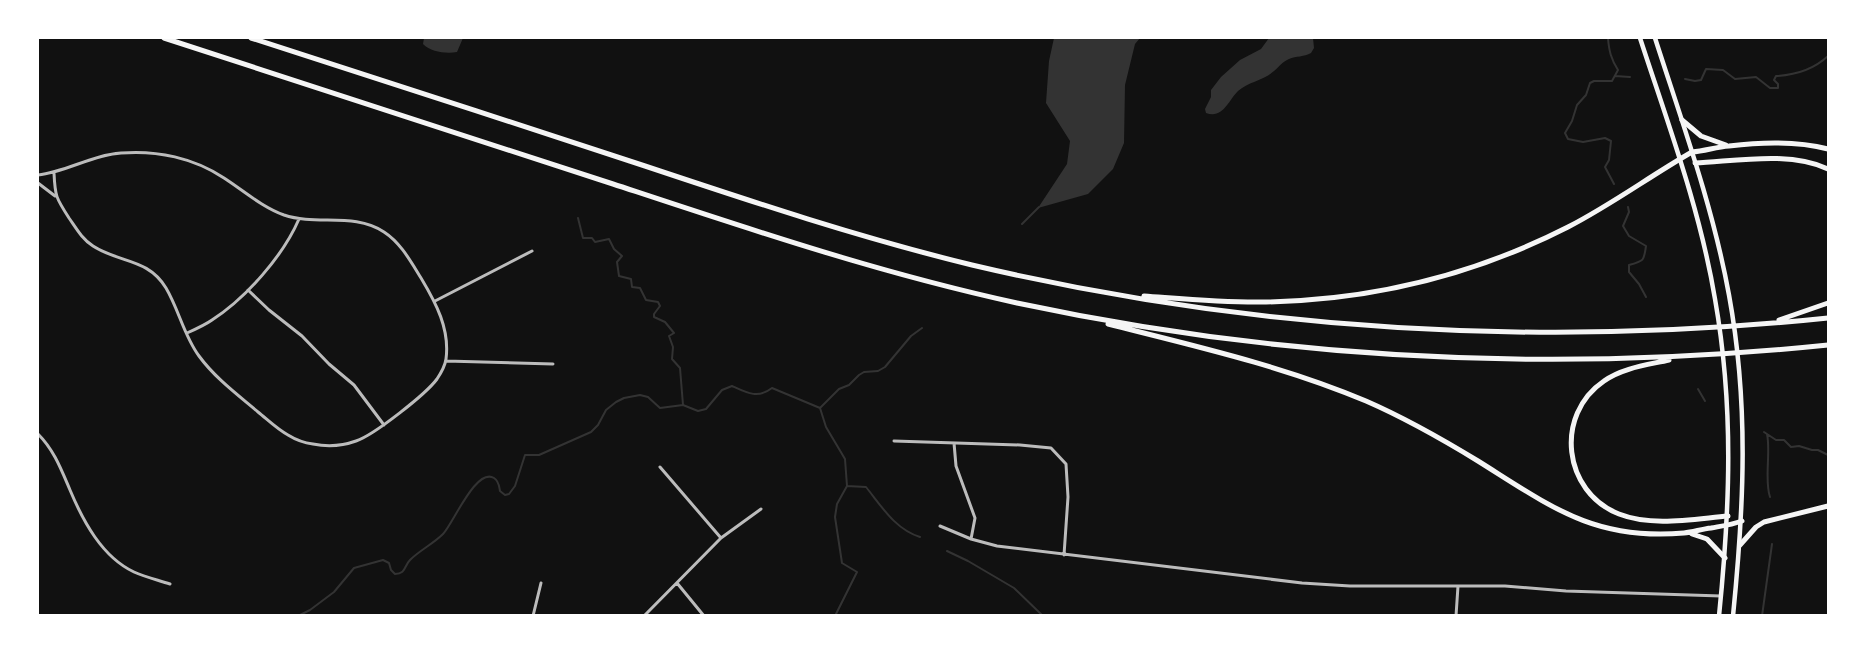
<svg xmlns="http://www.w3.org/2000/svg" width="1866" height="653" font-family="Cabin,sans-serif">
  <style>
    .water { fill: #333 }
    .lines { fill: none; stroke-linecap: round; stroke-linejoin: round }
    .stream { stroke: #333; stroke-width: 2 }
    .minor { stroke: #bcbcbc; stroke-width: 3 }
    .secondary { stroke: #f5f5f5; stroke-width: 4.5 }
    .motorway { stroke: #f5f5f5; stroke-width: 5 }
  </style>
  <rect width="100%" height="100%" fill="#111"/>
  <path class="water" d="M424 38H463L457 52C446 54 431 52 423 44Z
    M1054 38H1140L1135 44 1125 85 1124 143 1113 169 1088 194 1038 208 1067 164 1070 141 1046 103 1049 61Z
    M1269 38H1313L1314 48 1311 53C1304 57 1296 56 1289 59 1282 62 1280 66 1274 71 1264 80 1248 82 1238 91 1228 101 1223 119 1206 113L1205 109 1211 97V90L1221 77 1240 60 1261 49Z"/>
  <g class="lines">
    <path class="stream" d="M1608 38C1609 51 1611 59 1618 70L1612 81H1594L1590 83 1586 95 1577 105 1572 121 1565 133 1568 139 1583 142 1605 138 1611 141 1609 160 1605 167 1614 184
      M1615 76 1630 77
      M1685 79 1695 81 1701 80 1706 69 1723 70 1735 79 1756 77 1770 88H1778V84L1774 80 1776 76C1796 75 1813 70 1828 56
      M1628 207 1629 212 1623 226 1629 236 1646 246C1644 261 1644 261 1629 265V272L1639 284 1646 297
      M578 218 583 238H592L595 242 609 239 614 249 622 256 617 262 619 276 631 279 632 287 640 288 646 300 658 302 660 306 654 314V317L665 322 674 333 669 336 673 347 672 359 680 368 683 405
      M1022 224 1039 207
      M1698 389 1705 401
      M820 408 839 389 849 385 859 375 864 372 878 371 885 367 911 336 922 328
      M1764 432 1776 440H1784L1791 447 1799 446 1812 450H1818L1828 455
      M1767 434C1771 452 1764 480 1770 497
      M847 486 866 487C882 507 895 529 920 537
      M947 551 968 561 1014 588 1043 616
      M298 616 310 610 334 592 354 568 383 560 389 563 391 570 395 574C406 574 404 566 410 560 420 550 433 544 443 534 453 524 476 467 494 478 499 481 499 486 500 491L505 495 509 494 515 486 525 455H539L591 432 598 425 606 410 616 402 624 398 640 395 648 397 660 408 683 405 698 411 706 409 722 390 732 386C747 393 758 399 772 388L820 408 826 427 845 459 847 486 837 504 835 517 842 563 857 572 835 616
      M1762 616 1772 544"/>
    <path class="minor" d="M38 175C66 172 92 155 121 153 157 150 194 158 224 178 244 191 262 207 284 215 317 226 354 212 384 232 401 243 411 262 421 278 436 303 450 329 446 359 445 366 441 373 437 379 426 394 374 435 356 441 342 446 328 447 313 444 305 443 296 440 288 435 277 429 268 420 258 412 238 395 215 378 199 356 184 336 179 310 166 288 148 258 119 263 93 246 82 239 76 228 69 218 56 198 55 196 54 173
      M38 183 55 196
      M248 290 269 310 302 336 329 364 354 385 384 425
      M435 301 532 251
      M187 333C196 329 205 325 212 320 246 298 283 256 299 219
      M446 361 553 364
      M38 434C54 450 61 469 70 490 83 521 102 557 134 572 145 577 158 580 170 584
      M894 441 1020 445 1051 448 1066 464 1068 497 1064 555
      M954 443 956 466 975 518 971 539
      M660 467 721 538
      M940 526 971 539 997 546 1302 583 1350 586H1505L1566 591 1721 596
      M677 583 704 616
      M533 616 541 583
      M644 616 721 538 761 509
      M1456 616 1458 586"/>
    <path class="secondary" d="M1640 38C1668 124 1700 209 1715 299 1734 407 1730 507 1719 616
      M1655 38C1682 122 1713 207 1729 295 1749 404 1744 506 1733 616"/>
    <path class="motorway" d="M164 38C313 86 463 135 613 184 746 228 879 273 1017 303 1284 360 1557 373 1828 345
      M251 38C382 80 514 123 645 166 753 202 861 238 972 265 1252 331 1542 348 1828 318
      M1682 120 1701 136 1726 145
      M1695 163C1737 161 1790 151 1828 169
      M1144 296C1185 299 1226 303 1266 302 1371 300 1474 275 1568 227 1611 205 1650 176 1692 152 1705 151 1716 147 1729 146 1762 142 1797 141 1828 149
      M1779 320 1828 303
      M1108 324C1195 346 1283 366 1366 401 1405 418 1442 439 1478 461 1550 506 1594 541 1684 533 1693 532 1702 529 1711 528 1722 526 1731 525 1742 521
      M1669 360C1647 365 1622 368 1604 381 1554 415 1563 492 1619 514 1652 527 1693 519 1728 516
      M1692 534 1707 539 1725 558
      M1740 545 1756 527 1764 522 1828 506"/>
  </g>
  <rect width="1866" height="653" fill="none" stroke="#ffffff" stroke-width="78"/>
</svg>
